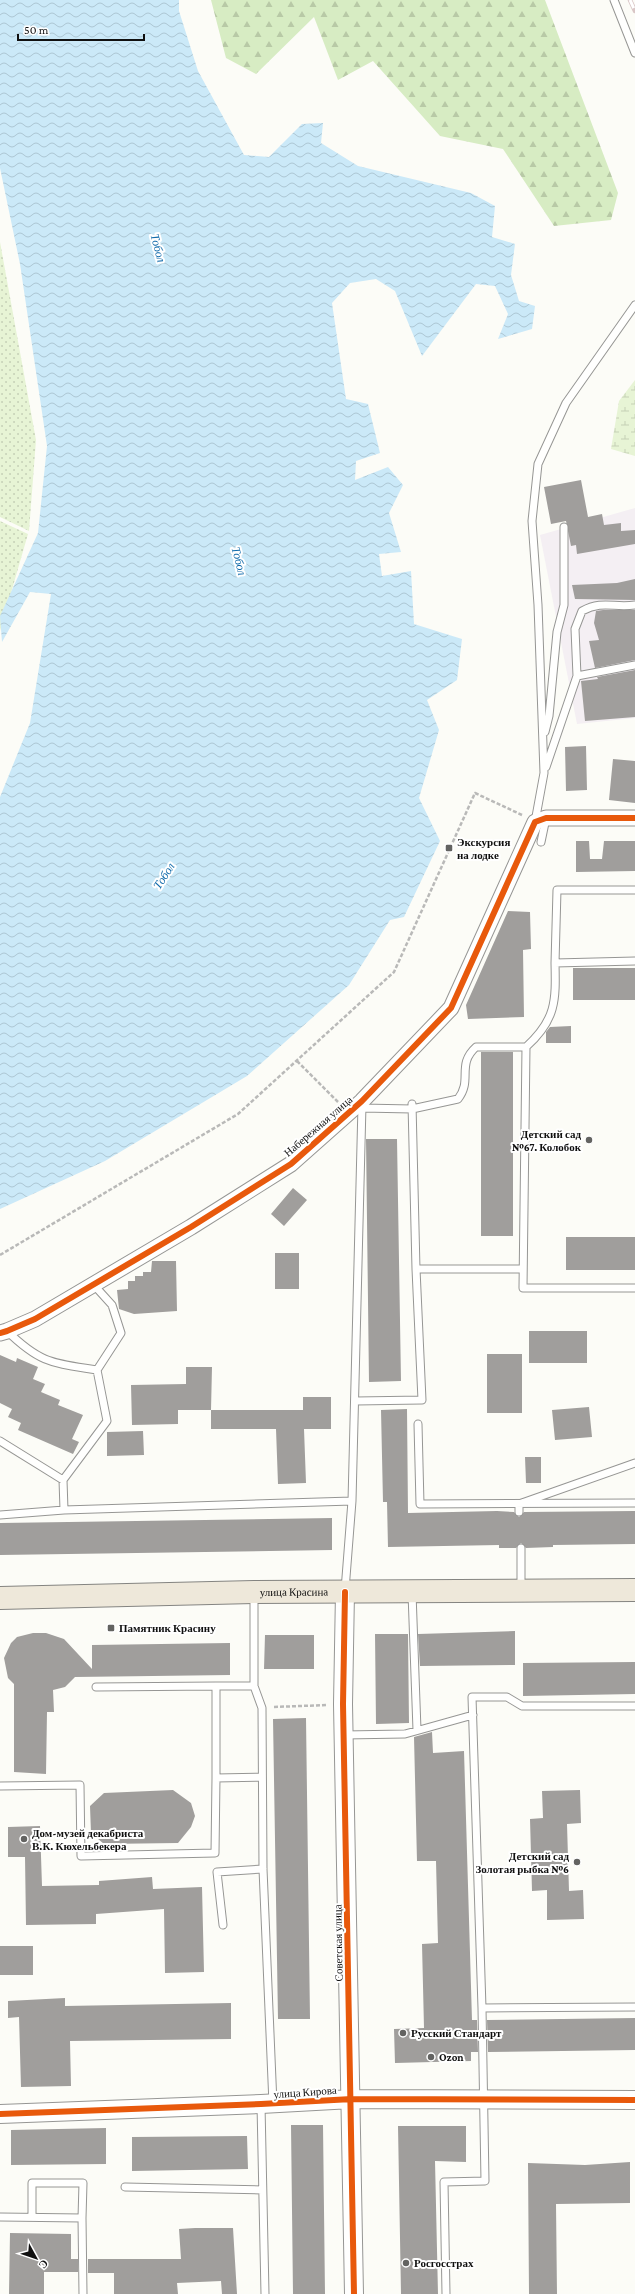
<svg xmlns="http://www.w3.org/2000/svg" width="635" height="2294" font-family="'Crimson Pro',serif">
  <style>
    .industrial { fill: #f4eff3 }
    .grass { fill: url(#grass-dots) }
    .forest { fill: url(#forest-firs) }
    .wetland { fill: url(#wetland-marsh) }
    .water { fill: url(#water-waves) }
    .building { fill: #a09e9c }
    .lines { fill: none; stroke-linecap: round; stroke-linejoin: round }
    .service-casing { stroke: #969694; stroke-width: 9 }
    .minor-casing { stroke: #969694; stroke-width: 17 }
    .tertiary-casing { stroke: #969694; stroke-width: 20 }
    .primary-casing { stroke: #848481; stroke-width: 24 }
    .path { stroke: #b9b9b8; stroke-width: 2.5; stroke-dasharray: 4 2; stroke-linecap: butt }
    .service { stroke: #fffffe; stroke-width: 7 }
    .minor { stroke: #fffffe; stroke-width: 15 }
    .tertiary { stroke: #fffffe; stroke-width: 18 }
    .primary { stroke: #eee8da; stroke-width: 22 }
    .rail-casing { stroke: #d9c6c6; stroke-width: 4.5 }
    .rail { stroke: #fff; stroke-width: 3; stroke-dasharray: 9; stroke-linecap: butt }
    .cycleway-casing { stroke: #fff; stroke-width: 8 }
    .cycleway { stroke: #e8590c; stroke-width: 6 }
    .poi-dot { fill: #636361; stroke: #fff; stroke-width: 1.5 }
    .labels { text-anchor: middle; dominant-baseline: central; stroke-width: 4; stroke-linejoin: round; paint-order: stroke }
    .poi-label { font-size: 11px; font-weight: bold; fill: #101010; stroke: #fff; text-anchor: start }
    .street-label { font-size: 11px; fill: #101010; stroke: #fff }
    .water-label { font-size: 12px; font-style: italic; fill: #116bab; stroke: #fff }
  </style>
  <defs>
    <pattern id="grass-dots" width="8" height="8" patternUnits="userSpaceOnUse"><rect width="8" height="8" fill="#e7f4d5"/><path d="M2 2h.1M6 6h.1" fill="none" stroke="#c5d0b6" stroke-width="1.8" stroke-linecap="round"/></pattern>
    <pattern id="forest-firs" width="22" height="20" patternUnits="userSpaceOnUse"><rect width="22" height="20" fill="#d7ecc3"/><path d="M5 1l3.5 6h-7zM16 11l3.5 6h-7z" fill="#b8c9a6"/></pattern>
    <pattern id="wetland-marsh" width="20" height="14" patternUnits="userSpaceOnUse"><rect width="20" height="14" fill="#e7f4d5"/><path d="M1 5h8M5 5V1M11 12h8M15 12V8" fill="none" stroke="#c5d0b6"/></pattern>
    <pattern id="water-waves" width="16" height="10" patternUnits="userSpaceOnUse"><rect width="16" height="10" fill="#cbe9f8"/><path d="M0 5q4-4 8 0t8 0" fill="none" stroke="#adc7d4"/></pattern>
  </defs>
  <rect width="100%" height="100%" fill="#fcfcf7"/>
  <path class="industrial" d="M635 508V718L577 724 540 535Z"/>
  <path class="grass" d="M0 242 36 440 29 531 0 517Z
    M0 521 28 534 0 631Z"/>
  <path class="forest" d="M211 0H545L618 193 611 220 554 226 503 149 440 136 373 61 338 80 314 17 256 74 226 58Z"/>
  <path class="wetland" d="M635 380V456L611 449 619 401Z"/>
  <path class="water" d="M0 0H179V11L198 71 244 155 269 157 302 124 323 123 321 143 358 166 471 193 495 206 492 237 515 244 511 275 519 301 535 306 532 329 498 339 508 314 495 286 476 284 422 356 395 291 376 279 350 283 332 303 346 399 368 404 380 453 356 461 355 480 388 467 403 485 389 513 401 552 379 554 382 576 411 571 414 624 462 639 457 680 427 700 439 730 419 798 440 841 404 917 390 920 349 985 247 1076 105 1161 0 1209V797L30 723 51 594 30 592 2 642 0 616 38 533 47 446 20 264 0 168Z"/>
  <path class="building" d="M581 480 588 517 602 514 604 525 621 523V531L635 530V544L577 554 576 545 571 546 566 521 551 524 544 487Z
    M635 579V600L575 599 572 585 617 583Z
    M603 610H635V660L595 668 589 641 599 640 594 623 596 611Z
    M635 670V717L585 721 581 681 598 679 597 677Z
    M586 746 587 790 566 791 565 747Z
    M613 759 635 761V803L609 800Z
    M576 841H589L590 859H602L604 841H635V871L576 872Z
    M508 911 530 912 531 949 523 950 524 1017 468 1019 466 1005Z
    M573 968H635V1000H573Z
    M571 1026V1043H546V1032L550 1027Z
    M481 1052H513V1236H481Z
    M366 1139H397L401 1381 369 1382Z
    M293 1188 307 1200 284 1226 271 1214Z
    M566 1237H635V1270H566Z
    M275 1253H299V1289H275Z
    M152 1261H176L177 1311 134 1314 119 1309 117 1290 128 1289V1281H135V1276H143V1272H151Z
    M529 1331H587V1363H529Z
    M487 1354H522V1413H487Z
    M0 1355 16 1362 17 1358 38 1367 33 1379 45 1384 41 1392 60 1400 58 1405 83 1415 72 1439 79 1442 73 1454 18 1430 21 1423 8 1417 12 1409 0 1403Z
    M186 1367H212L211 1410H178V1424L132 1425 131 1385 186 1384Z
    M303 1397H331V1429H304L306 1483 278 1484 276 1429H211V1410H303Z
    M589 1407 592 1437 555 1440 552 1410Z
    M407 1409 408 1513 497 1511 514 1512 519 1517 524 1512 635 1511V1544L553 1545V1547L526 1548 521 1543 516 1548H499V1545L388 1547 387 1502H383L381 1410Z
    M143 1431 144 1455 107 1456V1432Z
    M525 1457H541V1483H526Z
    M332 1518V1550L0 1555V1523Z
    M515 1631V1665L420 1666 418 1634Z
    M33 1633H46L64 1639 92 1669V1645L230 1643V1675L75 1677 65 1687 53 1690 54 1712H47L46 1774 14 1772V1684L8 1678 4 1658 11 1643 17 1637Z
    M375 1634H408L409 1723 376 1724Z
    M265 1635H314V1669H264Z
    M635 1662V1694L523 1696V1663Z
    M306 1718 310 2019H278L273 1719Z
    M432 1732 433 1753 464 1751 472 2020H477L478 2052H471V2061L395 2063 394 2029 424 2028 422 1944 438 1943 436 1861H417L414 1737Z
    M173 1790 191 1803 195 1816 191 1827 178 1843 104 1844 91 1833 90 1806 104 1793Z
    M580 1790 581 1823 567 1824 569 1891 583 1890 584 1919 547 1920V1890L532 1891 530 1819 543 1818 542 1791Z
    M40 1826 42 1886 99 1885V1881L152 1877 153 1889 202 1887 204 1972 165 1973 164 1909 96 1914V1924L26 1925 25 1857H8V1827Z
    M0 1946H33V1975H0Z
    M65 1998V2006L231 2003V2039L70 2041 71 2086 21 2087 19 2017 8 2018V2001Z
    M635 2018V2050L488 2052 487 2020Z
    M291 2125H323L325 2294H293Z
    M398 2126H466V2162L435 2161 438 2294H401Z
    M106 2128V2164L11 2165V2130Z
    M247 2136 248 2169 132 2171V2137Z
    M630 2162V2203L556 2204 557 2294H529L528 2163 585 2165Z
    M195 2228H233L237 2294H222L221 2281 177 2283 178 2294H114V2273H88V2259H181L179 2229Z
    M10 2233 71 2234V2259H78V2272H44V2294H9Z"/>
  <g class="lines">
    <g class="service-casing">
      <path id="service" d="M614 0 635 53
        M577 676 575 629 582 611C603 600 613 608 635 605
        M545 732 549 716 557 632 564 605V527
        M546 767 577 676 635 665
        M535 822 544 773 538 605 532 521 538 464 566 403 635 305
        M541 842 546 818
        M635 890H557L555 963 635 961
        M526 1047C556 1020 556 1001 555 963
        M362 1108 412 1109 458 1099C473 1080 456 1065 476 1047H526L523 1288H635
        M416 1269H523
        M7 1331C41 1364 53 1363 97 1370
        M356 1401 422 1400 416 1269 412 1104
        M418 1424 420 1504 635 1503
        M0 1441 63 1480
        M64 1510 63 1480 107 1421 97 1370 121 1333 112 1305 93 1284
        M519 1512V1504L635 1463
        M0 1515 64 1510 352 1501
        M521 1548V1589
        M345 1590 352 1501 362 1105
        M412 1593 417 1730
        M254 1594V1686L262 1708 263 1869 273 2104
        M96 1687 216 1686
        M635 1706H522L507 1697H472L482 2008 635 2007
        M344 1735 405 1734 473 1715
        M216 1778V1686H254
        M0 1786 80 1785 81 1856 215 1853 216 1778 262 1777
        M223 1925 217 1872 263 1869
        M261 2105 265 2294
        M125 2187 262 2190
        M0 2217 82 2218 83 2183H32V2217
        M82 2218 83 2294
        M446 2294 444 2182 485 2181 482 2008"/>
    </g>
    <g class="minor-casing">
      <path id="minor" d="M0 1333 7 1331 35 1319 191 1227 291 1164 362 1101 451 1008 535 822 546 818H635"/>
    </g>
    <g class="tertiary-casing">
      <path id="tertiary" d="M345 1592 343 1704 354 2294
        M0 2114 261 2104 352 2099 635 2100"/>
    </g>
    <g class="primary-casing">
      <g id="primary">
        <path id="s1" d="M0 1598 254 1592 635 1590"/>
      </g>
    </g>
    <path class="path" d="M297 1061 338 1102
      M0 1255 238 1114 394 972 475 793 522 815
      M274 1707 327 1705"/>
    <use href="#service" class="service"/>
    <use href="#minor" class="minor"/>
    <use href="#tertiary" class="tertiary"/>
    <use href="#primary" class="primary"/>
    <g class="rail-casing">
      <path id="rail" d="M630 0 635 11"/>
    </g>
    <use href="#rail" class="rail"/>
    <g class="cycleway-casing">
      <path id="cycleway" d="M0 1333 7 1331 35 1319 191 1227 291 1164 362 1101 451 1008 535 822 546 818H635
        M345 1592 343 1704 354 2294
        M0 2114 261 2104 352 2099 635 2100"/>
    </g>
    <use href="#cycleway" class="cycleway"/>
  </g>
  <g class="poi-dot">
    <rect x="445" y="844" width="8" height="8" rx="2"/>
    <circle cx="589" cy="1140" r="4"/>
    <rect x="107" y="1624" width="8" height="8" rx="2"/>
    <circle cx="24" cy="1839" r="4"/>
    <circle cx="577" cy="1862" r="4"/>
    <circle cx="403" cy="2033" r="4"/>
    <circle cx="431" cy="2057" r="4"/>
    <circle cx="406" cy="2263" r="4"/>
  </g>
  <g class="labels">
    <g class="poi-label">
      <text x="457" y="842">Экскурсия<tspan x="457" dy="13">на лодке</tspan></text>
      <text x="581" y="1134" text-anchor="end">Детский сад<tspan x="581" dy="13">№67. Колобок</tspan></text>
      <text x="119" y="1628">Памятник Красину</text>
      <text x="32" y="1833">Дом-музей декабриста<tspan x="32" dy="13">В.К. Кюхельбекера</tspan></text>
      <text x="569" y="1856" text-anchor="end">Детский сад<tspan x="569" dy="13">Золотая рыбка №6</tspan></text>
      <text x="411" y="2033">Русский Стандарт</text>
      <text x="439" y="2057">Ozon</text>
      <text x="414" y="2263">Росгосстрах</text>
    </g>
    <g class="street-label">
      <text transform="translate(318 1126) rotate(-41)">Набережная улица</text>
      <text stroke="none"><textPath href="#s1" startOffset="294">улица Красина</textPath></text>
      <text transform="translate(338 1943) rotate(-91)">Советская улица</text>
      <text transform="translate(305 2092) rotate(-4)">улица Кирова</text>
    </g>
    <g class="water-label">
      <text transform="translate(158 248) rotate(75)">Тобол</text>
      <text transform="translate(239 561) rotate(76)">Тобол</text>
      <text transform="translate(164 876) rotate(-57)">Тобол</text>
    </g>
  </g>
  <g transform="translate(36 2258) rotate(130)" stroke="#ffffff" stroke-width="3" paint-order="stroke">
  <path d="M0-3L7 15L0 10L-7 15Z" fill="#101010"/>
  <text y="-6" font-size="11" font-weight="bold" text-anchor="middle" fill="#101010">С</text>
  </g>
  <path d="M18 34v6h126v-6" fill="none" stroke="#101010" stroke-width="2"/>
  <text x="24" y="34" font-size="12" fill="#101010" stroke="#ffffff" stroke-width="3" paint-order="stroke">50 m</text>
</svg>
